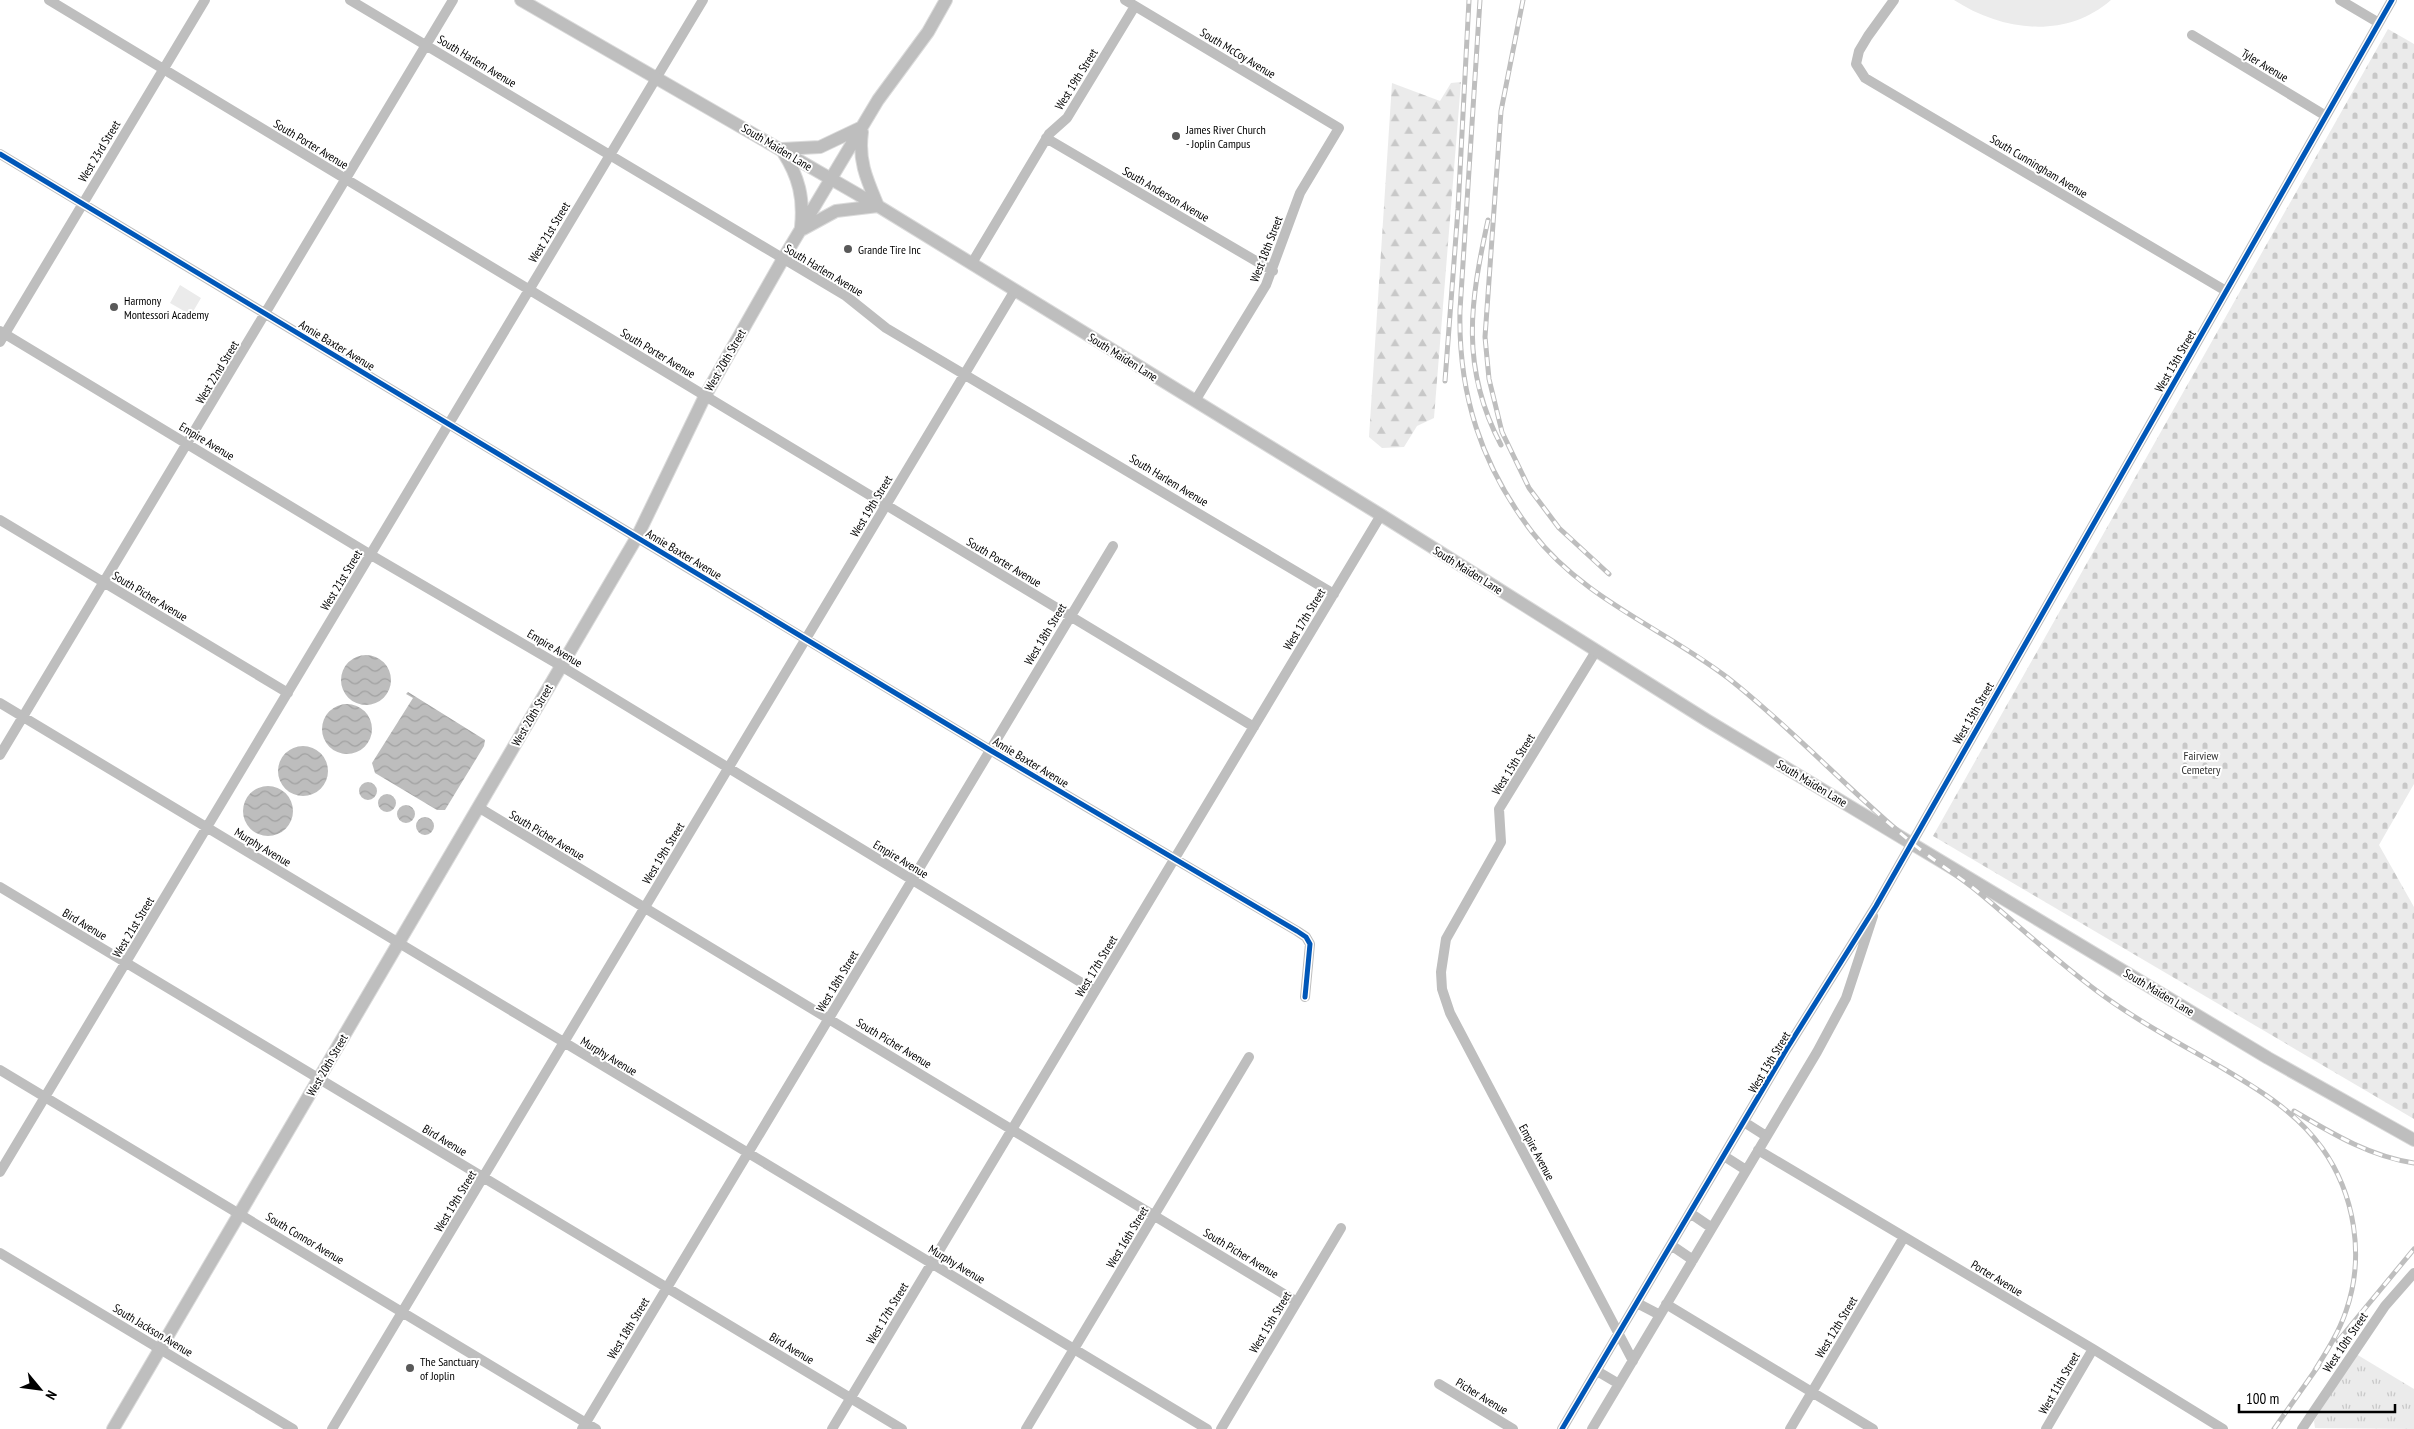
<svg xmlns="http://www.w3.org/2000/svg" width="2414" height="1429" font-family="'PT Sans Narrow',sans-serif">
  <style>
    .grass { fill: url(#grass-tufts) }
    .forest { fill: url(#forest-firs) }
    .cemetery { fill: url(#cemetery-stones) }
    .pitch { fill: #ebebeb }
    .water { fill: url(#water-waves) }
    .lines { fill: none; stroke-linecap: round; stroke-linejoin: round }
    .major-casing { stroke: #dbdbdb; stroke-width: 14 }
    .minor { stroke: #bebebe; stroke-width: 10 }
    .major { stroke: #bebebe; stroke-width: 12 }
    .rail-casing { stroke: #bebebe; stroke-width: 5 }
    .rail { stroke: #fff; stroke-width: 3; stroke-dasharray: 9; stroke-linecap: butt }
    .cycleway-casing { stroke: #fff; stroke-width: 8 }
    .cycleway { stroke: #0057b8; stroke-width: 5 }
    .poi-dot { fill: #595959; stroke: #fff; stroke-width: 2 }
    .labels { text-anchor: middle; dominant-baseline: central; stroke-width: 4; stroke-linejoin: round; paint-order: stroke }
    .street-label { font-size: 12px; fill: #000; stroke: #fff }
    .poi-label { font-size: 12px; fill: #000; stroke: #fff; text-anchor: start }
    .park-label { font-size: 12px; fill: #313131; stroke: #fff }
  </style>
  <defs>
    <pattern id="grass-tufts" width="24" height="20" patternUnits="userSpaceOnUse" patternTransform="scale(1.25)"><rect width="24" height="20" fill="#ebebeb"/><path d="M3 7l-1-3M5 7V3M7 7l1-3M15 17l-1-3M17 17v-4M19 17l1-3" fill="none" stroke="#c8c8c8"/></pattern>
    <pattern id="forest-firs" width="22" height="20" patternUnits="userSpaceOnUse" patternTransform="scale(1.25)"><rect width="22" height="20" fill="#ebebeb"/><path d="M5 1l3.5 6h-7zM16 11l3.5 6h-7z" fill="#c8c8c8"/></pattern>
    <pattern id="cemetery-stones" width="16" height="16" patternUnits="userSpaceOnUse" patternTransform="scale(1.25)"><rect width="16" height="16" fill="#ebebeb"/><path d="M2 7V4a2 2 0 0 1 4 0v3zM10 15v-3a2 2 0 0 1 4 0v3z" fill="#c8c8c8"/></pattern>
    <pattern id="water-waves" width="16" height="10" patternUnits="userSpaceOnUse" patternTransform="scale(1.25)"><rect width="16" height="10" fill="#bdbdbd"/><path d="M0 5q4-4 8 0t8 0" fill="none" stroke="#a1a1a1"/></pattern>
  </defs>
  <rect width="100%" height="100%" fill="#fff"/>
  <path class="grass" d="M2356 1354 2414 1389V1429L2315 1428 2314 1421Z"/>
  <path class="forest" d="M1461 82 1434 418 1417 426 1404 447 1382 448 1369 437 1392 83 1440 101 1451 83Z"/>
  <path class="cemetery" d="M2388 29 2414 44V784L2379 845 2414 907V1119L1933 836Z"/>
  <path class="pitch" d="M1954 0H2111C2065 40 2002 31 1954 0Z
    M180 285 201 298 191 315 170 303Z"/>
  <path class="water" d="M341 680a25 25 0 1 1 50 0a25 25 0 1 1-50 0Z
    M408 692 485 740 484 746 445 810H437L375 773 372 763 413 698 406 694Z
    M322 729a25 25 0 1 1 50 0a25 25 0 1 1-50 0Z
    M278 771a25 25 0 1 1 50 0a25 25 0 1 1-50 0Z
    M359 791a9 9 0 1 1 18 0a9 9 0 1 1-18 0Z
    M243 811a25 25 0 1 1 50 0a25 25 0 1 1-50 0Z
    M378 803a9 9 0 1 1 18 0a9 9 0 1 1-18 0Z
    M397 814a9 9 0 1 1 18 0a9 9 0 1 1-18 0Z
    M416 826a9 9 0 1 1 18 0a9 9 0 1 1-18 0Z"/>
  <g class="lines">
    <g class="major-casing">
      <path id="major" d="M521 0 878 206 1381 515 1708 721 2268 1058 2414 1140
        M782 149 820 147 860 128
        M783 152C799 177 804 198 801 227
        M803 229 836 211 878 206C867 180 858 161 862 132
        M113 1429 637 537 705 396 783 259 878 100 928 32 946 0"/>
    </g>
    <path class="minor" d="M49 0 1254 727
      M350 0 846 296 886 328 1334 594
      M1125 0 1339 128 1300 193 1266 285 1195 401
      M1894 0 1868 36 1859 51 1856 64 1865 78 2226 291
      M2340 0 2379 23
      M2192 35 2326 116
      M1046 138 1273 271
      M0 154 990 750 1297 931 1306 937 1310 944 1305 997
      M972 263 1049 134 1067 118 1135 6
      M0 331 371 555 561 666 1095 991
      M0 342 205 0
      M0 520 288 693
      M1596 651 1499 809 1501 842 1446 939 1441 972 1442 989 1450 1013 1633 1361
      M0 703 1207 1429
      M0 755 453 0
      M478 807 1297 1302
      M0 887 902 1429
      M0 1070 596 1429
      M1744 1122 1766 1136
      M1758 1150 2093 1349 2223 1429
      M1724 1156 1746 1170
      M0 1172 703 0
      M1690 1213 1712 1228
      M1671 1245 1693 1260
      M0 1253 293 1429
      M1637 1303 1660 1315
      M1666 1304 1873 1429
      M1597 1371 1619 1384
      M1439 1384 1513 1429
      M332 1429 1015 290
      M582 1429 1113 546
      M832 1429 1381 515
      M1026 1429 1249 1057
      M1221 1429 1341 1228
      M1562 1429 1786 1050 1876 906 2392 0
      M1592 1429 1817 1052 1846 998 1873 916
      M1790 1429 1904 1237
      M2046 1429 2093 1349
      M2302 1429 2385 1306 2414 1273"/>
    <use href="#major" class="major"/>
    <g class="rail-casing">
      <path id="rail" d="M1480 0 1460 310C1458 394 1481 465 1532 532 1583 599 1663 628 1728 678 1793 729 1848 790 1911 842 1932 860 1956 874 1977 891 2017 924 2055 960 2097 991 2137 1021 2181 1044 2224 1069 2261 1091 2296 1112 2322 1148 2355 1194 2365 1257 2346 1311 2339 1332 2327 1351 2315 1370
        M1523 0 1501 111 1485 337 1489 379 1502 432 1529 488 1559 528 1609 574
        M1488 220C1470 303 1460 367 1501 445
        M1445 381 1458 209 1469 0
        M2294 1111C2333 1134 2369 1156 2414 1163
        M2338 1341 2414 1249
        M2274 1429 2319 1365"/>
    </g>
    <use href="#rail" class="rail"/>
    <g class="cycleway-casing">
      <path id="cycleway" d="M0 154 990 750 1297 931 1306 937 1310 944 1305 997
        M1562 1429 1786 1050 1876 906 2392 0"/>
    </g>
    <use href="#cycleway" class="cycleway"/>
  </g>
  <g class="poi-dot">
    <circle cx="1176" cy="136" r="5"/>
    <circle cx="848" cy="249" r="5"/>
    <circle cx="114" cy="307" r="5"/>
    <circle cx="410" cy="1368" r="5"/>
  </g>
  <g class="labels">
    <g class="street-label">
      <text transform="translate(1238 53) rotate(31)">South McCoy Avenue</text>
      <text transform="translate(477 61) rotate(31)">South Harlem Avenue</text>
      <text transform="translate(2265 65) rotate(31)">Tyler Avenue</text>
      <text transform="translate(1076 79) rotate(-58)">West 19th Street</text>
      <text transform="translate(311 144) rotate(31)">South Porter Avenue</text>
      <text transform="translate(777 147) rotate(31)">South Maiden Lane</text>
      <text transform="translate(99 151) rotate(-59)">West 23rd Street</text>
      <text transform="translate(2039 166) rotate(31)">South Cunningham Avenue</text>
      <text transform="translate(1166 194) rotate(30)">South Anderson Avenue</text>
      <text transform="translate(549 232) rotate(-59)">West 21st Street</text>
      <text transform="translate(1266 249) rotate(-69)">West 18th Street</text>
      <text transform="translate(824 270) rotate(31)">South Harlem Avenue</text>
      <text transform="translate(337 345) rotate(31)">Annie Baxter Avenue</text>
      <text transform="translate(658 353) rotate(31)">South Porter Avenue</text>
      <text transform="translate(1123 357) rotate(32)">South Maiden Lane</text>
      <text transform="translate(725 360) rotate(-60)">West 20th Street</text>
      <text transform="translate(2175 361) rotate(-60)">West 13th Street</text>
      <text transform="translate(217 372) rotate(-59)">West 22nd Street</text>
      <text transform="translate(207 441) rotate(31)">Empire Avenue</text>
      <text transform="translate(1169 480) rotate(31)">South Harlem Avenue</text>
      <text transform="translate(871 506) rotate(-59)">West 19th Street</text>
      <text transform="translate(684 554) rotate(31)">Annie Baxter Avenue</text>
      <text transform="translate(1004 562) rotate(31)">South Porter Avenue</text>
      <text transform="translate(1468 570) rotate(32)">South Maiden Lane</text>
      <text transform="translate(341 580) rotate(-59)">West 21st Street</text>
      <text transform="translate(150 596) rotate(31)">South Picher Avenue</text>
      <text transform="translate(1304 619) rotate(-59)">West 17th Street</text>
      <text transform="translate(1045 634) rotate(-59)">West 18th Street</text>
      <text transform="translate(555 648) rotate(31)">Empire Avenue</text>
      <text transform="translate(1973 713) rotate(-60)">West 13th Street</text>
      <text transform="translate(532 715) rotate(-60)">West 20th Street</text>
      <text transform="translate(1031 762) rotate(31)">Annie Baxter Avenue</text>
      <text transform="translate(1513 764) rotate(-58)">West 15th Street</text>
      <text transform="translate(1812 783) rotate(31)">South Maiden Lane</text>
      <text transform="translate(547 835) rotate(31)">South Picher Avenue</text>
      <text transform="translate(263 847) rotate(31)">Murphy Avenue</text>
      <text transform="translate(663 853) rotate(-59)">West 19th Street</text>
      <text transform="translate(901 859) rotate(31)">Empire Avenue</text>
      <text transform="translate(85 924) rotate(31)">Bird Avenue</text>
      <text transform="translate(133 927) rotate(-59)">West 21st Street</text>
      <text transform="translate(1096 966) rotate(-59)">West 17th Street</text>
      <text transform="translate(837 981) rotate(-59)">West 18th Street</text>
      <text transform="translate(2159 992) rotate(31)">South Maiden Lane</text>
      <text transform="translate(894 1043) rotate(31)">South Picher Avenue</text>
      <text transform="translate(609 1056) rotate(31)">Murphy Avenue</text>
      <text transform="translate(1769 1062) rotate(-59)">West 13th Street</text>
      <text transform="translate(327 1065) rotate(-60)">West 20th Street</text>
      <text transform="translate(445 1140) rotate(31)">Bird Avenue</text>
      <text transform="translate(1537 1152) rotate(62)">Empire Avenue</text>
      <text transform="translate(455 1201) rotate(-59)">West 19th Street</text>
      <text transform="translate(1127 1237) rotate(-59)">West 16th Street</text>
      <text transform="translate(305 1238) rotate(31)">South Connor Avenue</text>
      <text transform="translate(1241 1253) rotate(31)">South Picher Avenue</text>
      <text transform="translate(957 1264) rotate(31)">Murphy Avenue</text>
      <text transform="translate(1997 1278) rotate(31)">Porter Avenue</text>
      <text transform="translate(887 1313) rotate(-59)">West 17th Street</text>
      <text transform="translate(1270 1322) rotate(-59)">West 15th Street</text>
      <text transform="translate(1836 1327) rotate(-59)">West 12th Street</text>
      <text transform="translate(628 1328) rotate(-59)">West 18th Street</text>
      <text transform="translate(153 1330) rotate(31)">South Jackson Avenue</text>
      <text transform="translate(2345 1342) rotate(-56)">West 10th Street</text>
      <text transform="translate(792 1348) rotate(31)">Bird Avenue</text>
      <text transform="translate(2059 1383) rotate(-60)">West 11th Street</text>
      <text transform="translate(1482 1396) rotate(31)">Picher Avenue</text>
    </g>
    <g class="poi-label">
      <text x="1186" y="129">James River Church<tspan x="1186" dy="14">- Joplin Campus</tspan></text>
      <text x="858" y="249">Grande Tire Inc</text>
      <text x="124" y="300">Harmony<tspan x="124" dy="14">Montessori Academy</tspan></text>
      <text x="420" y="1361">The Sanctuary<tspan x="420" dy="14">of Joplin</tspan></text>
    </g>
    <g class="park-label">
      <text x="2201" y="755">Fairview<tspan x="2201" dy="14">Cemetery</tspan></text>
    </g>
  </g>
  <g transform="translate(40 1389) rotate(119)" stroke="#ffffff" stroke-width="4" paint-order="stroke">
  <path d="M0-4L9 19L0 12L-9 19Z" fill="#000000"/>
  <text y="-8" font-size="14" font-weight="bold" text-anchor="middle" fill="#000000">N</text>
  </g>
  <path d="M2239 1404v8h156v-8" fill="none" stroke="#000000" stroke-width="2.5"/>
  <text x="2246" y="1404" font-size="15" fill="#000000" stroke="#ffffff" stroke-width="4" paint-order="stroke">100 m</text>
</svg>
